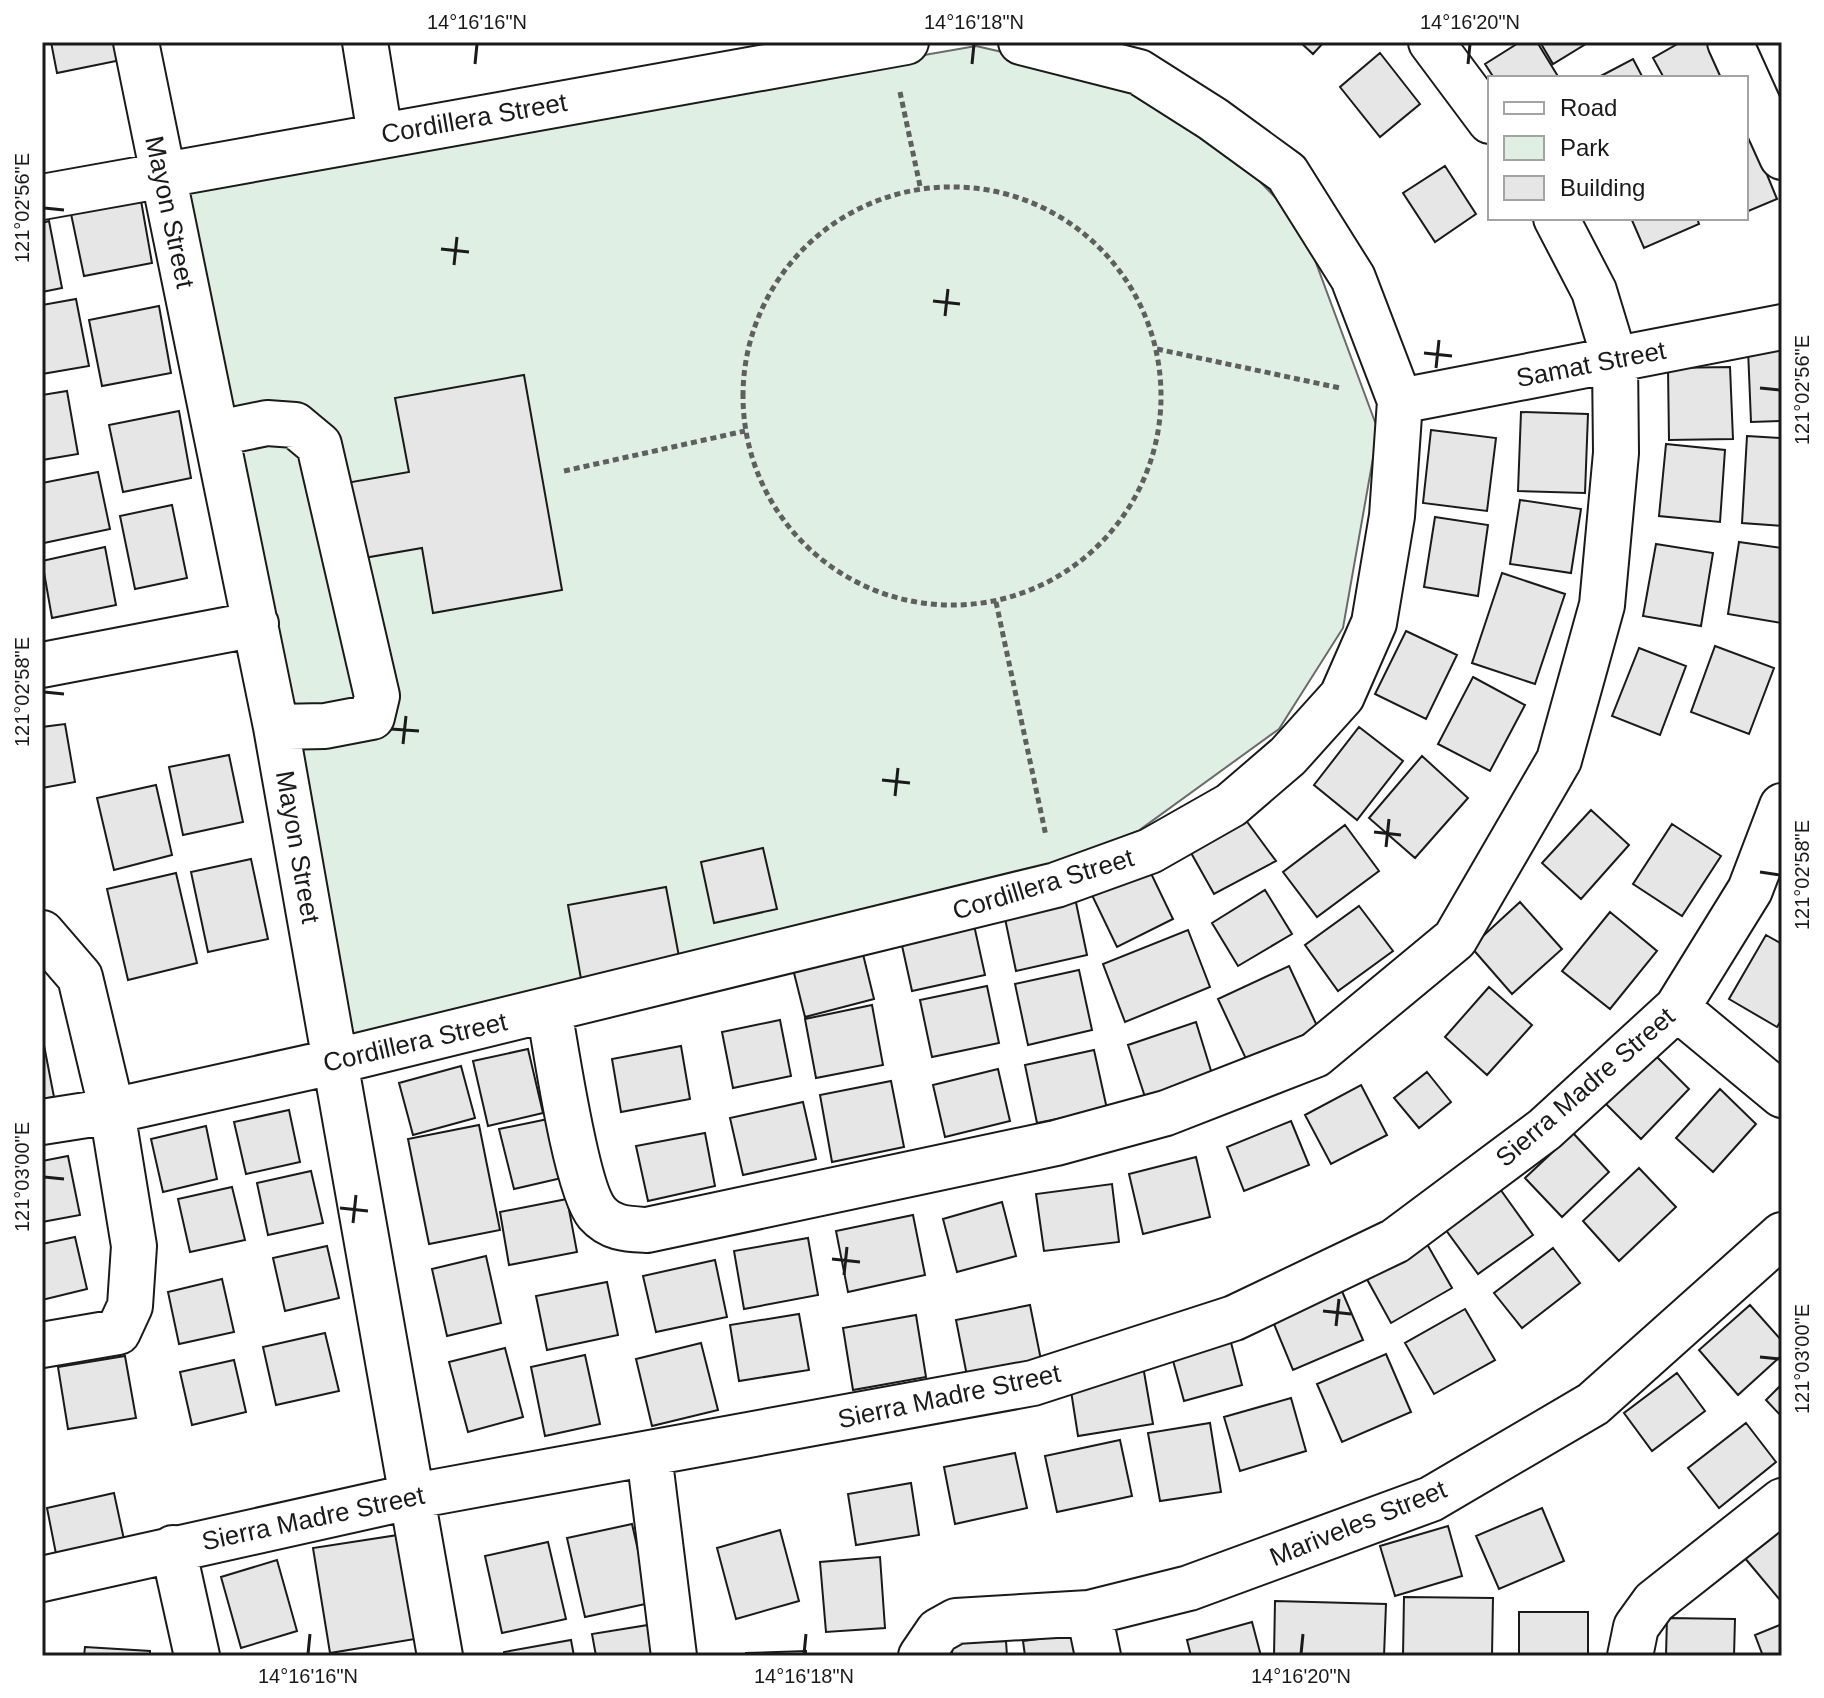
<svg xmlns="http://www.w3.org/2000/svg" width="1824" height="1698" font-family="Arial,sans-serif">
  <style>
    .green { fill: #e0efe3; stroke: #6a6a6a; stroke-width: 2 }
    .building { fill: #e6e6e6; stroke: #1a1a1a; stroke-width: 2 }
    .lines { fill: none; stroke-linecap: round; stroke-linejoin: round }
    .minor-casing { stroke: #1a1a1a; stroke-width: 48 }
    .path { stroke: #5f5f5f; stroke-width: 5; stroke-dasharray: 6 4; stroke-linecap: butt }
    .minor { stroke: #fff; stroke-width: 44 }
    .ticks { fill: none; stroke: #1a1a1a; stroke-width: 3 }
    .labels { text-anchor: middle; dominant-baseline: central; stroke-width: 6; stroke-linejoin: round; paint-order: stroke }
    .street-label { font-size: 26px; fill: #1a1a1a; stroke: #fff }
    .neatline { fill: none; stroke: #1a1a1a; stroke-width: 3 }
    .ticks-label { font-size: 20px; text-anchor: middle; fill: #1a1a1a }
  </style>
  <rect width="100%" height="100%" fill="#fff"/>
  <path class="green" d="M976 46 1133 82 1211 131 1302 225 1378 430 1343 628 1279 729 1138 831 1013 882 352 1035 187 183Z"/>
  <path class="building" d="M51 42H123L126 59 57 73Z
    M1300 42H1324L1313 54Z
    M1520 42H1537L1559 78H1494L1485 64Z
    M1540 42H1589L1553 64Z
    M1681 42H1709L1730 78H1664L1653 58Z
    M1380 53 1420 104 1380 137 1340 87Z
    M1633 59 1643 78H1597Z
    M1752 138 1777 199 1746 212V140Z
    M1445 166 1476 214 1435 242 1403 193Z
    M140 195 152 263 84 276 70 209Z
    M1631 218H1697L1699 224 1644 248Z
    M49 221 62 288 42 292V223Z
    M76 299 89 366 42 374V305Z
    M159 306 171 373 102 386 89 320Z
    M1782 347V421L1751 422 1748 349Z
    M1730 367 1733 439 1669 440 1668 368Z
    M524 375 562 590 433 613 422 548 358 559 346 483 409 472 395 398Z
    M67 391 78 454 42 460V395Z
    M179 411 191 478 123 492 109 425Z
    M1521 412 1588 414 1585 493 1518 491Z
    M1431 430 1496 438 1487 511 1423 503Z
    M1747 436 1782 438V526L1742 523Z
    M1666 444 1725 450 1720 522 1659 516Z
    M98 472 110 529 44 543 42 483Z
    M1520 500 1581 509 1571 573 1510 564Z
    M172 505 187 578 135 589 120 516Z
    M1435 517 1488 525 1478 596 1424 587Z
    M1739 542 1782 548V623L1728 614Z
    M1656 544 1713 553 1701 626 1643 616Z
    M105 547 116 605 52 618 42 561Z
    M1502 573 1565 594 1535 684 1472 663Z
    M1406 631 1457 655 1426 719 1375 694Z
    M1715 646 1774 668 1749 734 1691 712Z
    M1639 648 1686 666 1660 735 1612 716Z
    M1473 677 1525 705 1490 771 1438 744Z
    M65 724 75 782 42 788V727Z
    M1359 727 1403 761 1357 820 1314 785Z
    M229 755 243 822 183 835 169 767Z
    M1422 756 1468 798 1415 858 1369 818Z
    M156 785 172 855 114 870 97 798Z
    M1591 810 1629 845 1581 899 1542 863Z
    M1245 819 1276 861 1214 894 1190 851Z
    M1672 824 1721 856 1682 916 1633 884Z
    M1345 825 1379 871 1317 917 1283 872Z
    M763 848 777 909 714 923 701 862Z
    M251 859 268 939 208 952 191 872Z
    M1146 863 1173 919 1117 947 1090 891Z
    M176 873 197 963 128 980 107 889Z
    M666 887 680 962 581 979 568 905Z
    M1265 890 1292 934 1238 966 1212 923Z
    M1074 893 1087 955 1016 971 1003 909Z
    M1520 902 1562 949 1512 994 1471 947Z
    M1359 906 1393 951 1338 991 1305 945Z
    M1610 912 1657 951 1610 1009 1562 971Z
    M972 916 985 975 912 991 899 932Z
    M1188 930 1210 987 1125 1022 1103 964Z
    M1766 935 1782 944V1019L1777 1027 1729 999Z
    M860 942 874 999 805 1017 791 961Z
    M1289 966 1318 1028 1247 1061 1218 999Z
    M1079 970 1092 1030 1028 1045 1015 984Z
    M987 986 999 1043 932 1057 920 1000Z
    M1489 987 1532 1025 1487 1075 1445 1037Z
    M872 1005 883 1065 816 1078 805 1019Z
    M780 1020 791 1076 733 1088 722 1032Z
    M1196 1022 1212 1074 1145 1097 1128 1045Z
    M42 1035 54 1097 42 1099Z
    M681 1046 690 1099 621 1112 612 1059Z
    M1647 1047 1689 1089 1641 1139 1599 1097Z
    M528 1049 543 1113 488 1126 473 1061Z
    M1094 1050 1107 1109 1037 1123 1025 1065Z
    M461 1066 475 1118 413 1135 399 1083Z
    M998 1069 1010 1121 945 1137 933 1085Z
    M1427 1072 1451 1102 1419 1128 1394 1098Z
    M891 1081 904 1147 832 1162 820 1095Z
    M1361 1085 1387 1135 1331 1164 1305 1115Z
    M1720 1089 1756 1124 1713 1172 1676 1138Z
    M803 1102 816 1159 743 1175 730 1118Z
    M289 1110 300 1162 246 1174 234 1122Z
    M553 1118 566 1177 514 1189 499 1129Z
    M1291 1121 1309 1165 1244 1191 1227 1147Z
    M479 1125 500 1230 429 1244 408 1139Z
    M206 1126 217 1179 163 1192 151 1139Z
    M705 1133 715 1186 648 1201 636 1146Z
    M1573 1133 1609 1172 1562 1217 1525 1178Z
    M68 1156 80 1215 42 1222V1161Z
    M1196 1157 1210 1217 1143 1234 1129 1174Z
    M1639 1168 1676 1207 1619 1261 1583 1221Z
    M311 1171 323 1223 268 1235 257 1183Z
    M1495 1182 1533 1235 1478 1274 1440 1222Z
    M1112 1184 1119 1242 1044 1251 1036 1194Z
    M232 1187 245 1240 190 1252 178 1199Z
    M567 1199 577 1252 509 1265 500 1212Z
    M1002 1202 1016 1256 957 1272 943 1219Z
    M913 1215 925 1275 848 1292 836 1231Z
    M75 1237 87 1289 42 1300V1244Z
    M1423 1237 1452 1288 1391 1323 1363 1272Z
    M808 1238 818 1295 744 1309 734 1251Z
    M327 1246 339 1298 285 1311 273 1258Z
    M1553 1248 1580 1283 1522 1328 1494 1293Z
    M486 1256 501 1323 447 1336 432 1269Z
    M715 1260 727 1317 656 1332 643 1276Z
    M222 1279 234 1332 179 1344 168 1292Z
    M607 1282 618 1335 547 1350 536 1296Z
    M1338 1282 1363 1340 1293 1370 1269 1312Z
    M1030 1305 1042 1365 968 1381 956 1320Z
    M1750 1305 1782 1341V1355L1738 1395 1699 1350Z
    M1465 1309 1495 1360 1434 1394 1405 1343Z
    M799 1314 809 1370 739 1381 730 1325Z
    M916 1315 926 1377 853 1390 843 1328Z
    M1228 1331 1242 1385 1184 1401 1169 1346Z
    M325 1333 339 1391 276 1405 263 1347Z
    M701 1343 718 1410 652 1426 636 1359Z
    M505 1348 523 1417 468 1432 449 1362Z
    M1386 1354 1411 1412 1342 1442 1317 1384Z
    M585 1355 600 1424 545 1436 531 1367Z
    M125 1356 136 1418 68 1429 58 1367Z
    M234 1360 246 1412 192 1425 180 1372Z
    M1143 1366 1153 1424 1078 1436 1069 1378Z
    M1677 1373 1705 1411 1652 1451 1624 1413Z
    M1782 1384V1417L1766 1400Z
    M1291 1398 1306 1451 1240 1471 1224 1417Z
    M1210 1423 1221 1492 1160 1501 1148 1433Z
    M1746 1423 1776 1462 1719 1508 1688 1468Z
    M1120 1440 1132 1496 1057 1512 1045 1456Z
    M1015 1453 1027 1508 955 1524 944 1467Z
    M911 1483 919 1535 856 1545 848 1494Z
    M114 1493 126 1549 58 1564 47 1508Z
    M1542 1508 1564 1561 1499 1589 1476 1536Z
    M632 1524 650 1603 585 1617 567 1538Z
    M1782 1525V1598L1780 1600 1744 1557Z
    M1448 1526 1462 1576 1395 1596 1380 1546Z
    M780 1530 799 1601 736 1619 717 1548Z
    M398 1535 415 1639 330 1653 313 1548Z
    M548 1542 566 1619 502 1633 485 1556Z
    M880 1557 885 1628 826 1632 820 1562Z
    M277 1560 297 1631 241 1648 221 1577Z
    M1404 1597 1493 1598 1492 1656H1403Z
    M1275 1601 1386 1604 1384 1656H1274Z
    M1519 1612H1588V1656H1519Z
    M1667 1618 1735 1619 1734 1656H1666Z
    M1252 1622 1261 1656H1191L1187 1640Z
    M1782 1624V1656H1763L1755 1635Z
    M648 1625 653 1656H596L592 1634Z
    M1077 1634 1079 1656H1025L1023 1641Z
    M571 1640 574 1656H504V1652Z
    M1006 1641 1007 1656H952V1643Z
    M85 1647 150 1651V1656H84Z
    M806 1651V1656H746V1653Z"/>
  <g class="lines">
    <g class="minor-casing">
      <path id="minor" d="M136 42 276 727 440 1656
        M365 42 380 135
        M1431 42 1490 121
        M1730 42 1782 157
        M42 197 906 42
        M1400 401 1782 327
        M218 433 267 423 295 425 319 445 377 696 372 717 325 726 276 727
        M42 665 256 624
        M42 933 80 977 112 1111 134 1246 130 1306 118 1332 42 1345
        M1677 1008 1782 1095
        M549 1010C556 1049 576 1188 597 1213 611 1229 628 1229 647 1230L1056 1143 1166 1113 1315 1055 1455 939 1559 760 1602 605 1616 453 1615 360 1594 291 1556 218
        M42 1122 112 1111 337 1061 1056 885 1150 851 1231 805 1288 756 1342 696 1374 623 1392 516 1400 401 1353 278 1287 173 1213 119 1139 72 1021 42
        M649 1454 674 1656
        M173 1548 197 1656
        M42 1579 414 1496 1033 1383 1234 1318 1395 1241 1545 1129 1677 1008 1750 890 1782 806
        M1089 1613 1098 1656
        M921 1656 938 1631 956 1621 1089 1613 1189 1588 1431 1499 1593 1404 1782 1235
        M1630 1656 1636 1627 1654 1602 1782 1501"/>
    </g>
    <path class="path" d="M900 92 920 186
      M743 396a209 209 0 1 1 418 0a209 209 0 1 1-418 0Z
      M1157 349 1340 388
      M564 471 745 431
      M996 602 1046 836"/>
    <use href="#minor" class="minor"/>
  </g>
  <path class="ticks" d="M475 64 477 44M972 64 974 44M1468 64 1470 44M44 208 64 210M441 249 469 252M454 265 457 237M933 301 960 304M945 316 948 289M1424 353 1452 356M1436 368 1439 340M1760 388 1780 390M44 692 64 694M391 729 419 731M403 744 406 716M882 780 910 783M895 796 898 768M1374 832 1401 835M1386 847 1389 819M1760 872 1780 875M44 1177 64 1179M340 1208 368 1211M353 1223 356 1195M832 1259 860 1262M844 1275 847 1247M1323 1311 1351 1314M1336 1326 1339 1299M1760 1357 1780 1359M308 1654 310 1634M804 1654 806 1634M1301 1654 1303 1634"/>
  <g class="labels">
    <g class="street-label">
      <text transform="translate(474 118) rotate(-10)">Cordillera Street</text>
      <text transform="translate(170 212) rotate(78)">Mayon Street</text>
      <text transform="translate(1591 364) rotate(-11)">Samat Street</text>
      <text transform="translate(298 847) rotate(80)">Mayon Street</text>
      <text transform="translate(1043 884) rotate(-17)">Cordillera Street</text>
      <text transform="translate(415 1042) rotate(-13)">Cordillera Street</text>
      <text transform="translate(1585 1087) rotate(-41)">Sierra Madre Street</text>
      <text transform="translate(949 1396) rotate(-12)">Sierra Madre Street</text>
      <text transform="translate(313 1518) rotate(-12)">Sierra Madre Street</text>
      <text transform="translate(1358 1523) rotate(-22)">Mariveles Street</text>
    </g>
  </g>
  <rect width="1824" height="1698" fill="none" stroke="#ffffff" stroke-width="88"/>
  <rect x="1488" y="76" width="260" height="144" fill="#ffffff" stroke="#a3a3a3" stroke-width="2"/>
  <rect x="1504" y="102" width="40" height="12" fill="#ffffff" stroke="#a3a3a3" stroke-width="2"/>
  <text x="1560" y="116" font-size="24" fill="#1a1a1a">Road</text>
  <rect x="1504" y="136" width="40" height="24" fill="#e0efe3" stroke="#a3a3a3" stroke-width="2"/>
  <text x="1560" y="156" font-size="24" fill="#1a1a1a">Park</text>
  <rect x="1504" y="176" width="40" height="24" fill="#e6e6e6" stroke="#a3a3a3" stroke-width="2"/>
  <text x="1560" y="196" font-size="24" fill="#1a1a1a">Building</text>
  <rect x="44" y="44" width="1736" height="1610" class="neatline"/>
  <g class="ticks-label">
    <text x="477" y="29">14°16'16"N</text>
    <text x="974" y="29">14°16'18"N</text>
    <text x="1470" y="29">14°16'20"N</text>
    <text transform="translate(22 208) rotate(-90)" y="7">121°02'56"E</text>
    <text transform="translate(1802 390) rotate(-90)" y="7">121°02'56"E</text>
    <text transform="translate(22 692) rotate(-90)" y="7">121°02'58"E</text>
    <text transform="translate(1802 875) rotate(-90)" y="7">121°02'58"E</text>
    <text transform="translate(22 1177) rotate(-90)" y="7">121°03'00"E</text>
    <text transform="translate(1802 1359) rotate(-90)" y="7">121°03'00"E</text>
    <text x="308" y="1683">14°16'16"N</text>
    <text x="804" y="1683">14°16'18"N</text>
    <text x="1301" y="1683">14°16'20"N</text>
  </g>
</svg>
